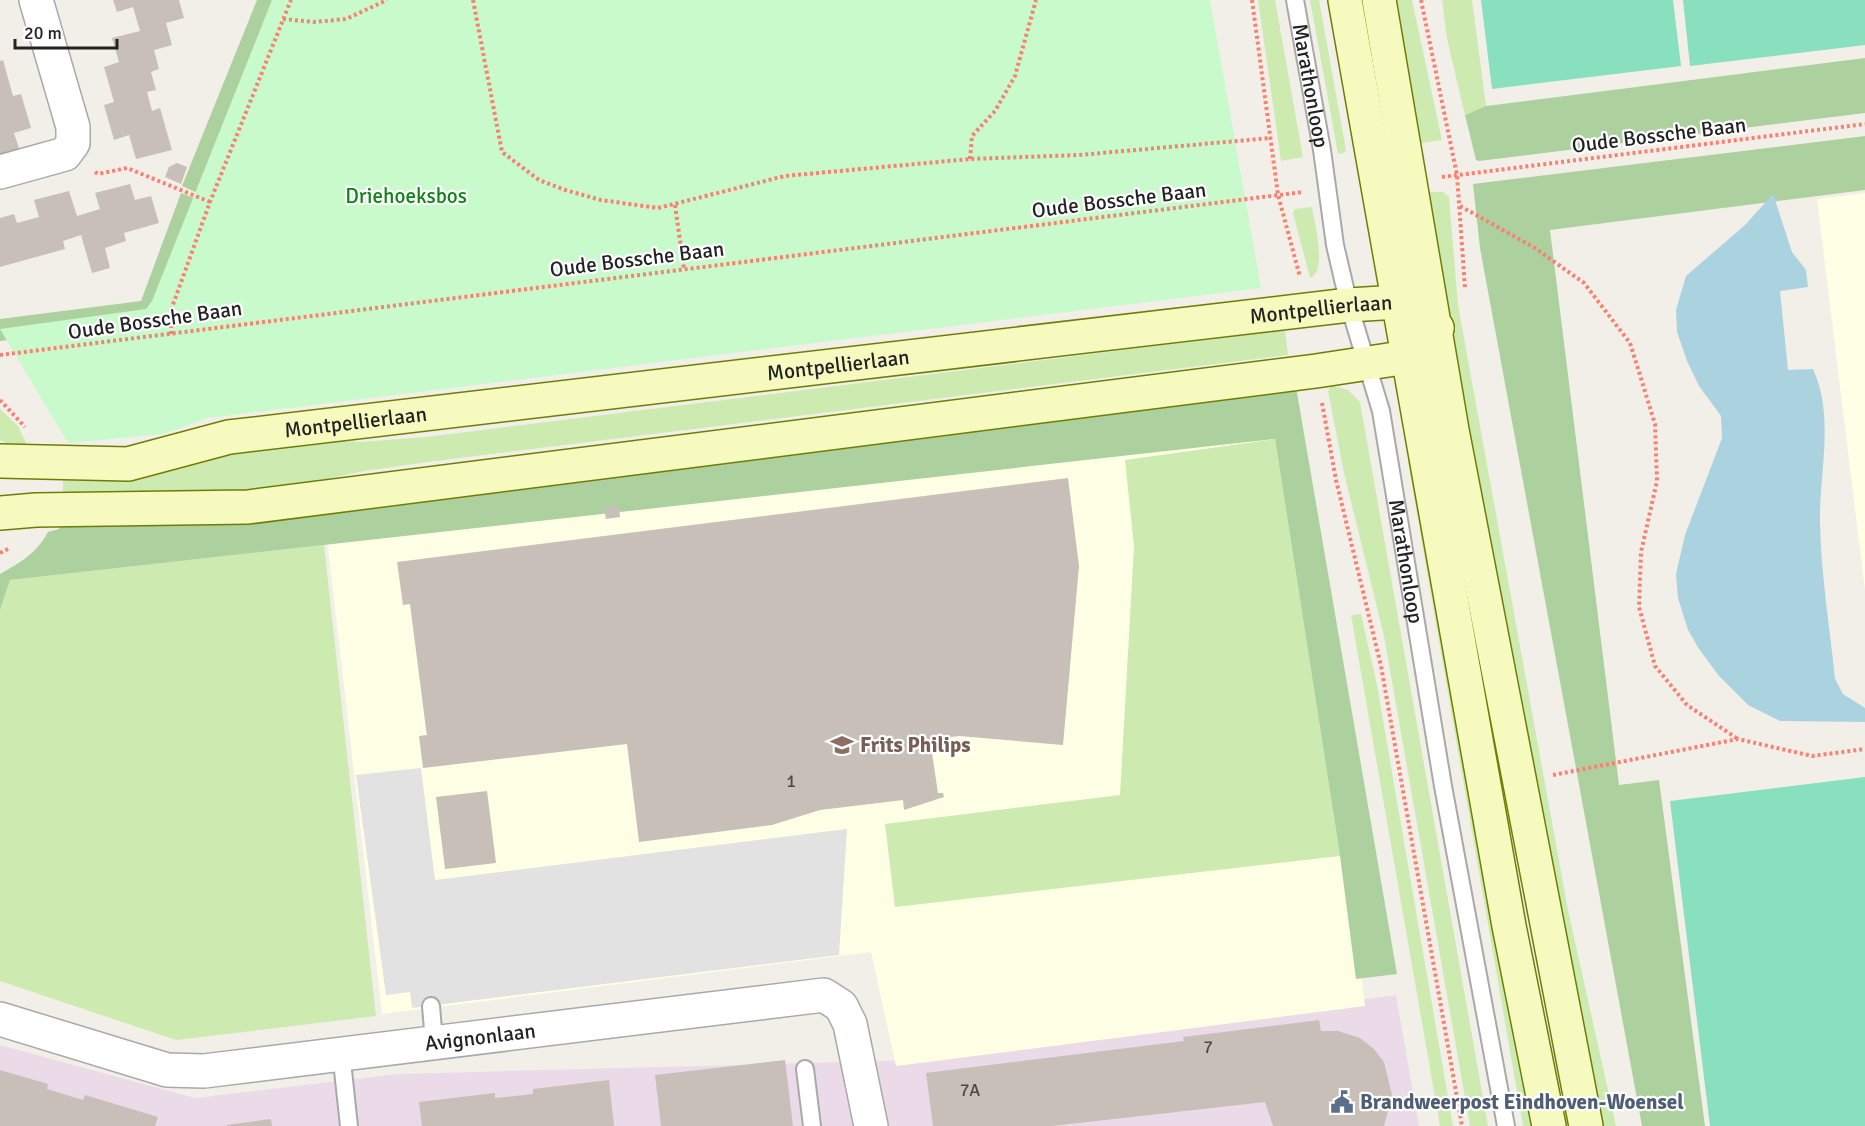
<svg xmlns="http://www.w3.org/2000/svg" width="1865" height="1126" font-family="Signika,sans-serif">
  <style>
    .industrial { fill: #ebdbe8 }
    .education { fill: #ffffe5 }
    .grass { fill: #cdebb0 }
    .forest { fill: #add19e }
    .park { fill: #c8facc }
    .pitch { fill: #88e0be }
    .parking { fill: #e2e2e2 }
    .water { fill: #aad3df }
    .building { fill: #c7bfb8 }
    .lines { fill: none; stroke-linecap: round; stroke-linejoin: round }
    .lane-casing { stroke: #a9a9a9; stroke-width: 20 }
    .street-casing { stroke: #a9a9a9; stroke-width: 36 }
    .secondary-casing { stroke: #707d05; stroke-width: 36 }
    .path { stroke: #fa8072; stroke-width: 4; stroke-dasharray: 3 3; stroke-linecap: butt }
    .lane { stroke: #fff; stroke-width: 16 }
    .street { stroke: #fff; stroke-width: 33 }
    .secondary { stroke: #f7fabf; stroke-width: 33 }
    .labels { text-anchor: middle; dominant-baseline: central; stroke-width: 4.5; stroke-linejoin: round; paint-order: stroke }
    .number-label { font-size: 18px; fill: #4b4948 }
    .street-label { font-size: 21px; fill: #222; stroke: #fff }
    .park-label { font-size: 21px; fill: #0c8416; stroke: #fff }
    .education-label { font-size: 21px; font-weight: bold; fill: #785e54; stroke: #fff; text-anchor: start }
    .service-label { font-size: 21px; font-weight: bold; fill: #4e5e75; stroke: #fff; text-anchor: start }
  </style>
  <rect width="100%" height="100%" fill="#f2efe9"/>
  <path class="industrial" d="M1396 995 1419 1126H0V1045L195 1098 398 1074 919 1060Z"/>
  <path class="education" d="M1865 193V590L1817 199Z
    M1290 417 1365 1006 896 1066 871 952 382 1014 327 539Z"/>
  <path class="grass" d="M1258 0H1275L1303 157 1281 161Z
    M1310 0H1319L1346 150 1344 153 1338 154Z
    M1392 0H1412L1442 140 1416 144Z
    M1442 0H1472L1486 106 1465 115 1447 39Z
    M1425 192H1443L1449 197 1458 305 1568 910 1616 1126H1597Z
    M1312 207C1314 221 1328 272 1310 278L1293 213 1295 209Z
    M1285 330 1288 355 428 462 364 471 276 490 63 499V474L219 451 326 440 361 442 426 437Z
    M1331 385 1348 390 1360 402 1488 1126H1470L1384 636 1344 473 1328 391Z
    M0 409 18 426 30 451 15 448 0 440Z
    M1275 439 1340 856 895 907 885 824 1120 795 1134 546 1125 460Z
    M1412 459 1537 1126H1523L1408 462Z
    M324 545 376 1016 176 1040 0 981V610L10 580Z
    M1361 614 1377 685 1453 1126H1440L1351 615Z"/>
  <path class="forest" d="M257 0H285L206 197 182 186Z
    M1865 58V113L1479 161 1476 160 1465 115 1486 106Z
    M1865 136V190L1550 230 1619 785 1659 780 1705 1126H1642L1480 248 1473 184Z
    M181 193 204 202 140 325 0 341V319L141 301Z
    M1296 387 1397 974 1356 979 1340 856 1275 439 10 580 0 610V574C21 562 36 554 48 532L59 529V522Z"/>
  <path class="park" d="M272 0H1210L1261 288 208 418 163 434 68 443 0 329 146 309 152 301Z"/>
  <path class="pitch" d="M1481 0H1673L1681 66 1492 89Z
    M1683 0H1865V45L1690 66Z
    M1865 777V1126H1710L1670 801Z"/>
  <path class="parking" d="M421 768 435 880 847 829 839 955 412 1008 410 992 386 995 356 775Z"/>
  <path class="water" d="M1773 194 1792 252 1806 270 1808 287 1780 291 1788 370 1813 369C1835 416 1819 474 1820 523 1821 575 1830 628 1835 679L1843 694 1865 708V722L1780 721 1748 705 1719 676 1699 649 1688 630 1678 598 1676 574 1685 535 1722 438 1721 416 1699 386 1687 361 1677 332 1676 310 1686 276 1745 225Z"/>
  <path class="building" d="M113 0H179L184 18 166 23 172 45 154 50 159 69 151 72 156 90 147 92 152 111 160 108 172 150 136 159 129 135 114 140 104 105 114 102 104 67 119 62 112 38 140 31 133 7 117 12Z
    M3 60 13 96 21 94 31 128 14 133 22 157 0 163V61Z
    M177 163 187 167 181 184 165 177 169 167Z
    M130 184 135 200 151 196 159 223 124 233 126 241 105 248 110 268 92 273 81 235 63 241 65 249 0 267V218L14 214 17 223 39 217 34 200 69 191 77 216 100 209 95 193Z
    M1068 478 1079 566 1063 745 959 736 930 740 938 793H943L944 797 904 810 903 800 820 810 772 825 639 842 627 744 423 768 419 736 427 735 426 729 410 604 403 605 397 562Z
    M619 506 620 517 606 519 604 508Z
    M487 791 496 863 445 869 436 797Z
    M1319 1020 1321 1031H1338L1360 1038 1374 1049 1384 1062 1392 1095 1384 1126H1273L1265 1102 1052 1126H933L926 1073 1184 1041 1183 1037Z
    M785 1060 793 1126H661L655 1075Z
    M0 1070 48 1084 47 1089 83 1100 85 1095 158 1117 155 1126H0Z
    M609 1080 614 1126H422L419 1102 495 1093V1098L533 1094V1089Z
    M271 1119 272 1126H227V1125Z"/>
  <g class="lines">
    <g class="lane-casing">
      <g id="lane">
        <path id="s1" d="M1295 0 1322 150 1335 245 1349 305 1381 411 1443 786 1506 1126"/>
        <path d="M431 1006 434 1042"/>
        <path d="M341 1052 349 1126"/>
        <path d="M805 1069 812 1126"/>
      </g>
    </g>
    <g class="street-casing">
      <g id="street">
        <path d="M0 172 65 154 73 143V127L36 0"/>
        <path id="s2" d="M0 1019 167 1070 204 1071 824 995 841 1006 850 1024 871 1126"/>
      </g>
    </g>
    <g class="secondary-casing">
      <g id="secondary">
        <path d="M1345 0 1509 926 1549 1126"/>
        <path d="M1379 0 1452 430 1586 1126"/>
        <path id="s3" d="M0 461 128 464 229 437 1349 305 1398 302 1437 328"/>
        <path d="M0 513 36 510 248 507 1316 371 1408 357 1437 328"/>
      </g>
    </g>
    <path class="path" d="M473 0 502 152 539 180 565 190 601 200 658 208 785 176 970 159 1079 155 1271 138
      M1252 0 1278 195 1300 277
      M1421 0 1457 175 1465 288
      M283 19 314 22 346 19 387 0
      M970 159 972 136 995 111 1015 76 1036 0
      M95 172 98 174 127 168 210 202
      M1442 177 1865 124
      M675 205 684 269
      M1460 206 1535 248 1584 283 1630 343 1655 424 1657 481 1641 552 1639 607 1655 666 1687 705 1738 739
      M171 334V310L210 202 291 0
      M0 355 1303 192
      M0 400 25 427
      M1322 403 1336 480 1381 666 1462 1126
      M0 553 10 548
      M1553 775 1738 739 1812 756 1865 749"/>
    <use href="#lane" class="lane"/>
    <use href="#street" class="street"/>
    <use href="#secondary" class="secondary"/>
  </g>
  <defs>
    <g id="school-bare" transform="scale(1.8)"><path d="M0-5L7-2L0 1L-7-2ZM-4 1L0 2.5L4 1V4Q0 6-4 4Z" fill="#8d6e63" stroke="#fff" stroke-width="2.5" paint-order="stroke"/></g>
    <g id="civic-bare" transform="scale(1.8)"><path d="M-.6-6.5H3V-4.5H.6V-3L4-1V1h2V6H-6V1h2V-1L-.6-3ZM-1.2 2.5V6h2.4V2.5Z" fill="#5c6f8a" stroke="#fff" stroke-width="2.5" paint-order="stroke"/></g>
  </defs>
  <g fill-rule="evenodd">
    <use href="#school-bare" x="842" y="745"/>
    <use href="#civic-bare" x="1342" y="1102"/>
  </g>
  <g class="labels">
    <g class="number-label">
      <text x="791" y="781">1</text>
      <text x="1208" y="1047">7</text>
      <text x="970" y="1090">7A</text>
    </g>
    <g class="street-label">
      <text stroke="none"><textPath href="#s1" startOffset="87">Marathonloop</textPath></text>
      <text transform="translate(1659 135) rotate(-7)">Oude Bossche Baan</text>
      <text transform="translate(1119 200) rotate(-7)">Oude Bossche Baan</text>
      <text transform="translate(637 259) rotate(-7)">Oude Bossche Baan</text>
      <text stroke="none"><textPath href="#s3" startOffset="1332">Montpellierlaan</textPath></text>
      <text transform="translate(155 320) rotate(-8)">Oude Bossche Baan</text>
      <text stroke="none"><textPath href="#s3" startOffset="846">Montpellierlaan</textPath></text>
      <text stroke="none"><textPath href="#s3" startOffset="360">Montpellierlaan</textPath></text>
      <text stroke="none"><textPath href="#s1" startOffset="573">Marathonloop</textPath></text>
      <text stroke="none"><textPath href="#s2" startOffset="490">Avignonlaan</textPath></text>
    </g>
    <g class="park-label">
      <text x="406" y="196">Driehoeksbos</text>
    </g>
    <g class="education-label">
      <text x="860" y="745">Frits Philips</text>
    </g>
    <g class="service-label">
      <text x="1360" y="1102">Brandweerpost Eindhoven-Woensel</text>
    </g>
  </g>
  <path d="M15 39v9h102v-9" fill="none" stroke="#222222" stroke-width="3"/>
  <text x="24" y="39" font-size="18" fill="#222222" stroke="#ffffff" stroke-width="4.5" paint-order="stroke">20 m</text>
</svg>
